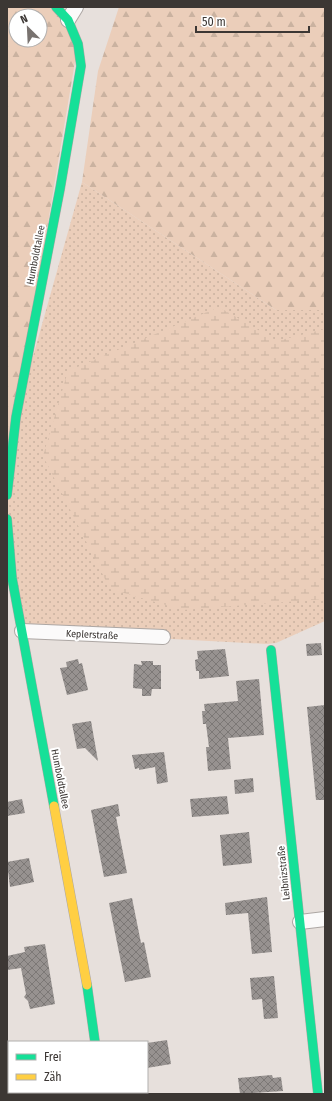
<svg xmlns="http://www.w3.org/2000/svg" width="332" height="1101" font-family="'Fira Sans Condensed',sans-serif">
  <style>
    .grass { fill: url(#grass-dots) }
    .forest { fill: url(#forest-firs); fill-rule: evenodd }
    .wetland { fill: url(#wetland-marsh) }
    .building { fill: url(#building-cross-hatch) }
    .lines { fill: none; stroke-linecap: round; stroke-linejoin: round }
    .street-casing { stroke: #ada7a4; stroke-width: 16 }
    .fast-casing { stroke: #ada7a4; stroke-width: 10 }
    .slow-casing { stroke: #ada7a4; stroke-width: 10 }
    .street { stroke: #fbfafa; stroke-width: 14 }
    .fast { stroke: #16e098; stroke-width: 9 }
    .slow { stroke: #ffcf43; stroke-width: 9 }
    .labels { text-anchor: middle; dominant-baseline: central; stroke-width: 4; stroke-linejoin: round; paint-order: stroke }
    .street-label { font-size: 10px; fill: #3c3734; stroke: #fff }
  </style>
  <defs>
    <pattern id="grass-dots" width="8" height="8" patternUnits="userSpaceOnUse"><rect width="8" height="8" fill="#ebceba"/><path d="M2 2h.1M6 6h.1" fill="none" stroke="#cab2a0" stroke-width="1.8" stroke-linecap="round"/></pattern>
    <pattern id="forest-firs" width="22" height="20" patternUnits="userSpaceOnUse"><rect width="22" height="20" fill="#ebceba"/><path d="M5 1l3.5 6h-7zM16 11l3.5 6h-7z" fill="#cab2a0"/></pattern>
    <pattern id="wetland-marsh" width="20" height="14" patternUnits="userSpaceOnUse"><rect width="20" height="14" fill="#ebceba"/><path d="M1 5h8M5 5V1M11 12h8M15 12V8" fill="none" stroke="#cab2a0"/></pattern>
    <pattern id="building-cross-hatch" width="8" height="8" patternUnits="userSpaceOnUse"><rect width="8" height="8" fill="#979290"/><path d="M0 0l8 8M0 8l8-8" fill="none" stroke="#7c7876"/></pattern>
  </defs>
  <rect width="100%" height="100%" fill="#e7e0dc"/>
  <path class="grass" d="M82 182 276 310H325V621L276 643 267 644 22 631 7 519V495L16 417Z"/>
  <path class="forest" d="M7 7H58L78 44 7 466ZM16 16H40V40H16Z
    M119 7H325V310H276L82 182 98 71Z"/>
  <path class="wetland" d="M219 307 277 341 325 329V599L183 610 110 589 43 456 68 371Z"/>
  <path class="building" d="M321 643 322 655 307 656 306 644Z
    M225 649 229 676 199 679V671H196L195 660 198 659 197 651Z
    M78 659 79 664 82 663 88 690 67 695 60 668 67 667 66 662Z
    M141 661H153V665H161V689H152L151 696H142V689L133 688 134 664 142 665Z
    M259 679 264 735 228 738 231 769 208 771 206 747H209L206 724H203L202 711H205L204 704 238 701 236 681Z
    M325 705V800H316L307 707Z
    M91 721 98 761 85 748 77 749 72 724Z
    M164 752 168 782 157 784 155 767 139 770V768L135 769 132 755Z
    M253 778 254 792 235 794 234 780Z
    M227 796 229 814 192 817 190 799Z
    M22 799 25 813 7 816V802Z
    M118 804 120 816 116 817 127 873 104 877 91 810Z
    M249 832 252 863 223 866 220 835Z
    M29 858 34 882 10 887 7 862Z
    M267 897 272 952 252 954 248 913 226 915 225 903Z
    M132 898 141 943 144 942 151 977 125 982 109 903Z
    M45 944 55 1004 30 1009 28 1001 24 997 26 994 21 968 7 970V956L25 952 24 947Z
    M274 976 278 1018 264 1019 262 999 252 1000 250 978Z
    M167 1040 171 1064 147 1068V1043Z
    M272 1075 273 1078 281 1077 283 1091 240 1094 238 1078Z"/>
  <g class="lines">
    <g class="street-casing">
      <path id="street" d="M68 20 76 7
        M22 631 163 637
        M300 922 325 919"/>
    </g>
    <g class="fast-casing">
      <path id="fast" d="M7 495 16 417 60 189 81 66 78 44 68 20 56 7
        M7 519 12 578 54 806
        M271 650 318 1094
        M87 985 95 1042
        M101 1092V1094"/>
    </g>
    <g class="slow-casing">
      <path id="slow" d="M54 806 87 985"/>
    </g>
    <use href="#street" class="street"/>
    <use href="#fast" class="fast"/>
    <use href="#slow" class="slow"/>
  </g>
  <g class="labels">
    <g class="street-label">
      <text transform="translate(36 255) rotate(-79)">Humboldtallee</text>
      <text transform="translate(92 635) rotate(3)">Keplerstraße</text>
      <text transform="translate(60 779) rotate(79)">Humboldtallee</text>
      <text transform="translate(284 873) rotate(-96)">Leibnizstraße</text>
    </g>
  </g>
  <rect width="332" height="1101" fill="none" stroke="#3c3734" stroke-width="16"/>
  <rect x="8" y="1041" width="140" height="52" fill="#ffffff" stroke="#b1afae"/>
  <rect x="16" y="1054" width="20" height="6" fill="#16e098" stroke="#b1afae"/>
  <text x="44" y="1061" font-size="12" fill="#3c3734">Frei</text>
  <rect x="16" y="1074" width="20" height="6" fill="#ffcf43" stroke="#b1afae"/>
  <text x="44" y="1081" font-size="12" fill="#3c3734">Zäh</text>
  <g transform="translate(28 28) rotate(336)"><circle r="19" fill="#ffffff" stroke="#b1afae"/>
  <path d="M0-3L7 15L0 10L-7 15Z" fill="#78726f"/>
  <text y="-6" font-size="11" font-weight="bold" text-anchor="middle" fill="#3c3734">N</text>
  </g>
  <path d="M196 26v6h113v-6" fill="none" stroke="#3c3734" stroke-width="2"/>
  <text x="202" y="26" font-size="12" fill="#3c3734" stroke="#ffffff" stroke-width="3" paint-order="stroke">50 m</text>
</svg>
